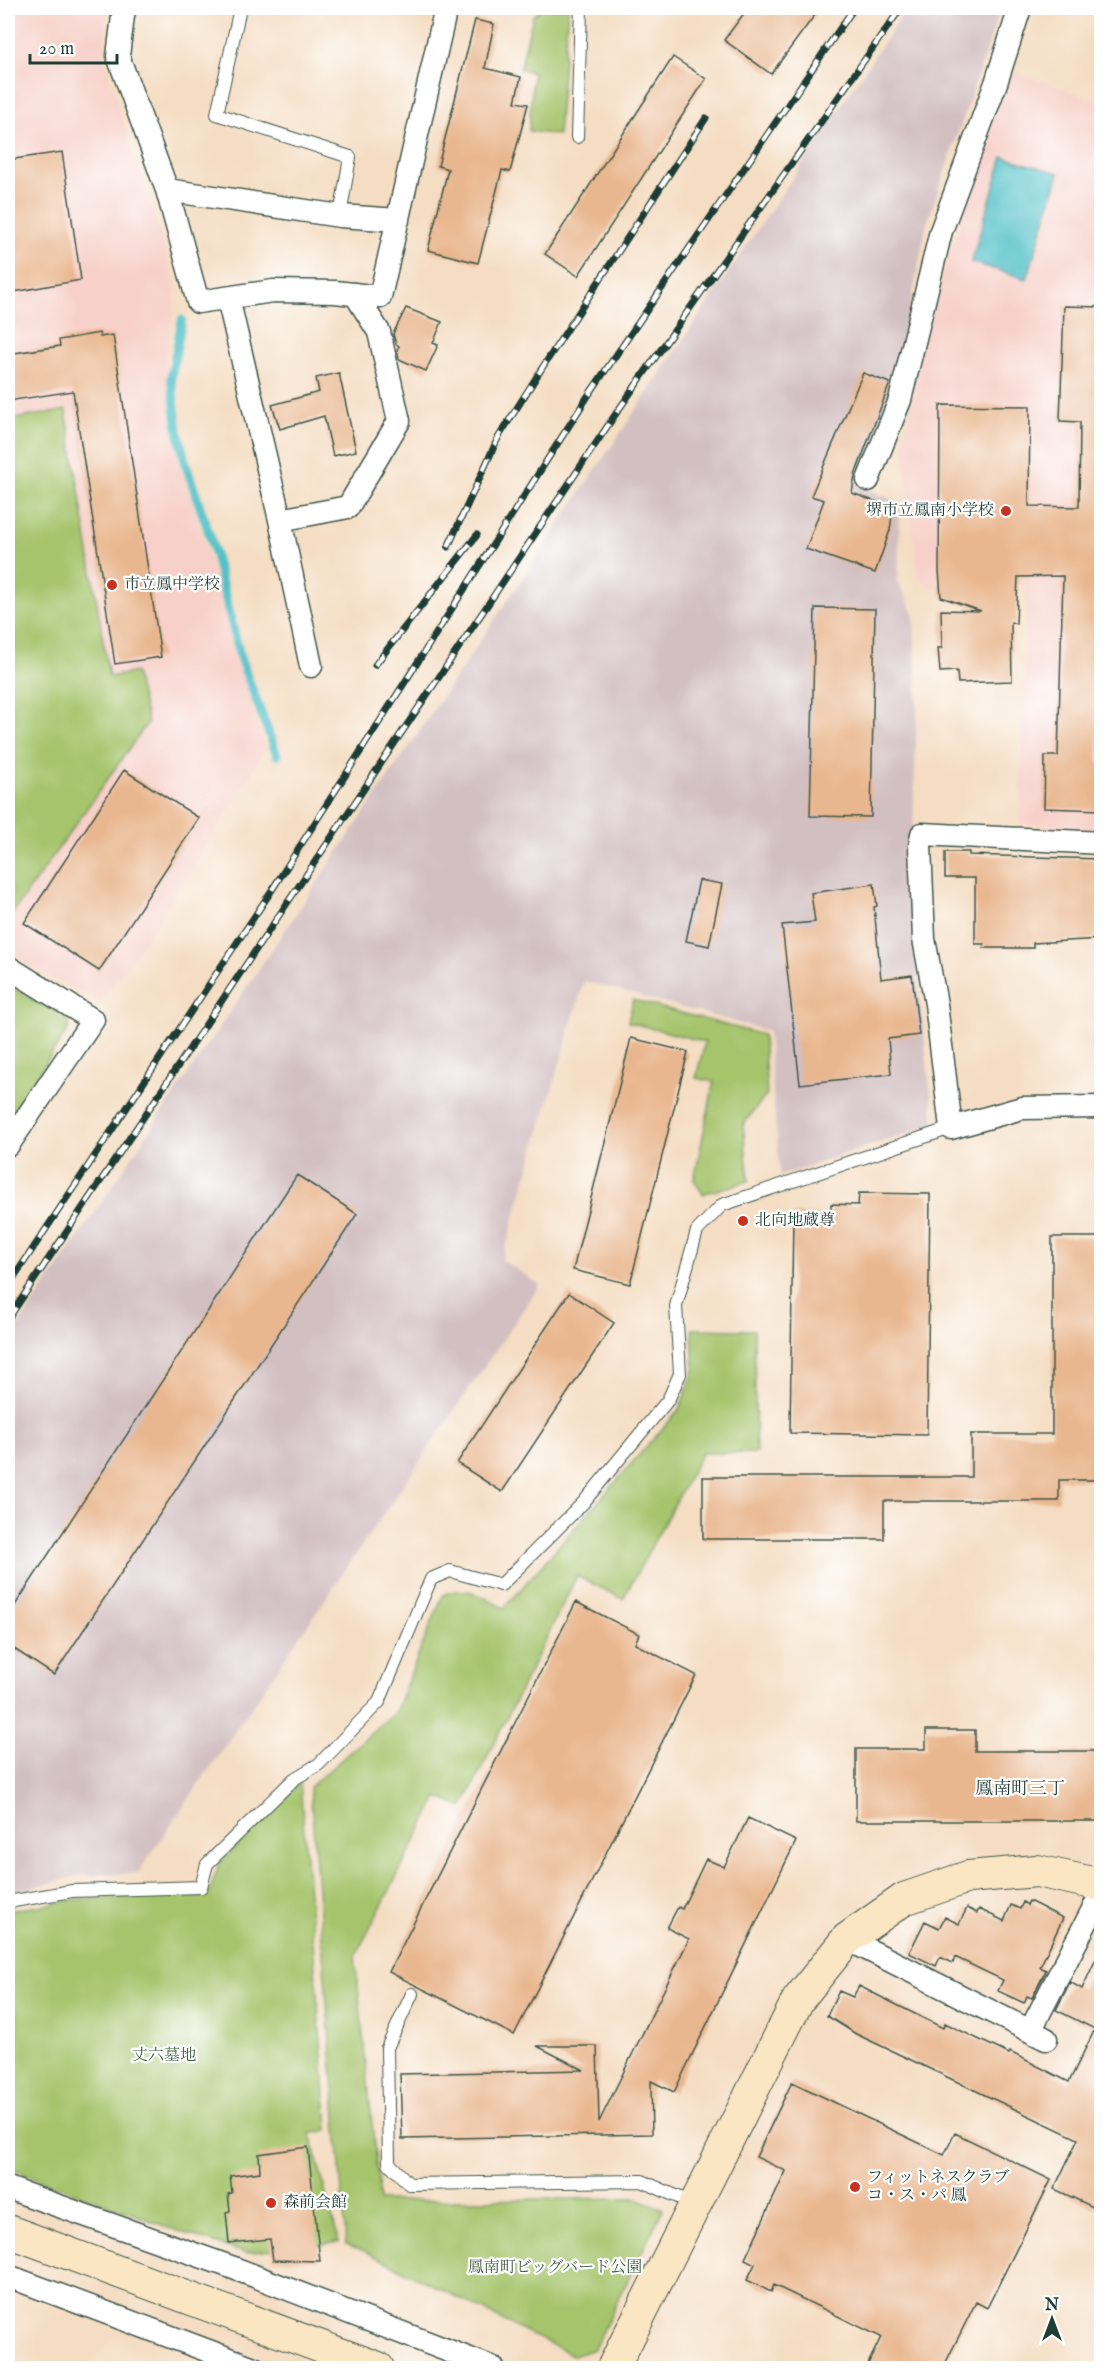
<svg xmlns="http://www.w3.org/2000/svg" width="1109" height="2376" font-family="'IM FELL English','Noto Serif JP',serif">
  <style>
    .built { fill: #f7d1c9 }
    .industrial { fill: #d2bfc1 }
    .green { fill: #a5c46c; stroke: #628050; stroke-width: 1.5 }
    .water { fill: #53c1c8; stroke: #397f7e; stroke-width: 1.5 }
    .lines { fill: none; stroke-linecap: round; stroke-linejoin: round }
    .stream { stroke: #53c1c8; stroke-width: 9 }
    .building { fill: #e9b78f }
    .lane-casing { stroke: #3f5549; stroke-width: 14 }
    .street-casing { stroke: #3f5549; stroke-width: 25 }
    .secondary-casing { stroke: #3f5549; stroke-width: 34 }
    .lane { stroke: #fff; stroke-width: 12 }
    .street { stroke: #fff; stroke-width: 22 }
    .secondary { stroke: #fbe6c4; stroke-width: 32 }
    .rail-casing { stroke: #1f3d34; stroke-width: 7 }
    .rail { stroke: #fff; stroke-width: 4.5; stroke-dasharray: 14; stroke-linecap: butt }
    .poi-dot { fill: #c8321e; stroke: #fff; stroke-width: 2 }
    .labels { text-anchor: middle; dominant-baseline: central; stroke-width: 4.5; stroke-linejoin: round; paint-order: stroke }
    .poi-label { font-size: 16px; fill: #1f3d34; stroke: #fff; text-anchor: start }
    .park-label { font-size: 16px; fill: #405f42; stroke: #fff }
    .neighbourhood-label { font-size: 18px; fill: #1f3d34; stroke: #fff }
  </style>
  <rect width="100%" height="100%" fill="#fff"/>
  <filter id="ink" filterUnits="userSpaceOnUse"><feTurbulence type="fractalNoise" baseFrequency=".0167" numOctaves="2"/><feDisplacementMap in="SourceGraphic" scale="12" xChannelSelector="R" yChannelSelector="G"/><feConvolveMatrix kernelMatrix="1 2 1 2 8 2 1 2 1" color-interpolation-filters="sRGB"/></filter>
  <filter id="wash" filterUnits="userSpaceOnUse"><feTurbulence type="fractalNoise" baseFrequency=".008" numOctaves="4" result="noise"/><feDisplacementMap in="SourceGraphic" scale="24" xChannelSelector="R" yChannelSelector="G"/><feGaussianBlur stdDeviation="1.35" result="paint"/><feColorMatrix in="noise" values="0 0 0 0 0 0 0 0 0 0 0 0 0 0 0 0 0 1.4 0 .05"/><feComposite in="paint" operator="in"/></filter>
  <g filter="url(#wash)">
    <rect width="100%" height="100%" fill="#f4ddc2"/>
    <path class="built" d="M8 8H108L104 58 144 189 162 236 175 286V300L166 360 170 422 265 749 232 806 138 951 101 1002 32 968 8 950Z
      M1010 70 1101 102V829L1020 825 1026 585 937 590 918 579 903 443 922 341Z"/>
    <path class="industrial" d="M907 8H1001L926 226 896 381 858 485 900 503 898 582 914 613 917 704 912 863 905 865 934 1124 780 1176 768 1031 584 981 502 1260 540 1285 138 1873 76 1876 8 1894V1341Z"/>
    <path class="green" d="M543 8H568L558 135 529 131 533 73 520 69 533 16Z
      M66 410 109 677 135 672 148 722 12 914 8 911V420Z
      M8 984 40 1004 64 1013 68 1015 69 1028 15 1109 8 1111Z
      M633 1000 763 1035 767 1094 743 1125 749 1181 703 1194 694 1180 714 1082 696 1078 705 1042 628 1022Z
      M692 1329 754 1330 756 1453H702L623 1599 577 1576 462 1808 438 1797 355 1957 380 2201 637 2198 663 2209 594 2349 574 2356 365 2251 346 2244 310 1787 395 1712 443 1595C469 1583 481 1597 504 1608L679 1410 694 1371Z
      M300 1782 328 2130 310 2134 339 2242 245 2253 181 2232 8 2168V1911L79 1899 209 1894 219 1864Z"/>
    <path class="water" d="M1003 157 1059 173 1027 279 971 262Z"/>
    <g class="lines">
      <path class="stream" d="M182 320 171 378 178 431 186 465 211 539 241 660 277 755"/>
    </g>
    <g id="blocks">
      <path class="building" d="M748 8H820L771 74 724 40Z
        M475 20 494 24 485 68 521 77 515 102 528 104 510 172 502 170 478 263 428 250 448 169 438 166Z
        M673 57 706 79 578 276 545 254Z
        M62 152 81 280 8 293V160Z
        M1064 306 1101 307V631L1098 762H1101V810L1044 808 1045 756H1058L1063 576 1018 577 1016 624 1011 622 1012 681 958 683 957 671 940 672 938 648H942L941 610 981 611 941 597 939 570 940 405 1030 406 1029 506 1079 507 1080 422 1060 421Z
        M406 308 442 322 433 343 438 345 426 371 399 359 397 350 399 346 396 344 393 334Z
        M99 333 100 337 113 335 161 657 115 664 73 391 8 401V354L60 346 59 340Z
        M339 373 356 451 333 456 324 416 280 429 272 405 319 392 316 378Z
        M863 373 890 383 855 475 852 493 893 508 890 530 875 573 806 549 824 500 811 496Z
        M815 608 875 609 871 817 810 816Z
        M124 770 199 818 99 971 24 923Z
        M945 852H969V855L1101 859V939L1033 943V948H983L984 944H975V878H945Z
        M699 880 722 884 709 946 686 941Z
        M874 884 877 906 874 907 881 979 912 975 919 1035 888 1039 891 1074 800 1084 782 925 815 922 811 893Z
        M631 1038 688 1052 630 1284 573 1270Z
        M297 1175 357 1214 54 1675 8 1645V1616Z
        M859 1193 930 1194 927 1435 790 1433 793 1214 831 1215V1204L858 1205Z
        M1052 1237H1101V1480H1059V1501H884V1539H703V1477H971V1434H1052Z
        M569 1293 614 1323 502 1492 457 1463Z
        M576 1602 639 1634 635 1644 696 1675 514 2035 389 1972Z
        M926 1730H975V1751H1101V1821H856V1749H926Z
        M748 1818 796 1841 674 2092 651 2081 652 2134 402 2139 400 2074 584 2070 537 2046H597L599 2122 689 1939 667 1928 678 1907 682 1909 706 1859 724 1867Z
        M1029 1901 1063 1918 1040 1967 1046 1970 1032 1998 1027 1996 1024 2003 998 1991 1003 1980 955 1957 953 1963 940 1957 936 1966 909 1953 925 1921 939 1928 945 1917 959 1924 967 1908 977 1913 979 1909 1004 1921 1011 1905 1020 1909 1023 1902 1027 1905Z
        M1101 1948V2194L1095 2208 1054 2189 1078 2139 856 2034 827 2016 839 1991 853 1997 859 1986 943 2028 945 2023 1009 2054 1010 2052 1069 2082 1095 2029 1056 2010 1070 1982 1082 1989Z
        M792 2082 944 2155 955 2133 1051 2180 987 2308 976 2302 943 2368H866L881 2337 774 2285 771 2292 747 2280 755 2264 745 2259 786 2171 756 2157Z
        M308 2147 320 2261 273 2260 270 2239 229 2243 226 2212 230 2211 228 2194 232 2193 230 2176 260 2172 259 2154Z"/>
    </g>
  </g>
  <g filter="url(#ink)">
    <use href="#blocks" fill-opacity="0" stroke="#3f5549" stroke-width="1.5"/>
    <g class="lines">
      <g class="lane-casing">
        <path id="lane" d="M240 8 217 114 350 157 340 216
          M577 137 581 8
          M8 1902 72 1891 201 1887 207 1864 294 1779 319 1764 379 1702 431 1579 450 1571 501 1585 583 1503 668 1400 680 1374 676 1306 697 1231 722 1205 951 1128
          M412 1994 387 2048 389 2163 409 2184 642 2181 694 2204"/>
      </g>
      <g class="street-casing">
        <path id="street" d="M124 8 118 56 167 190 340 216 398 220
          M167 190 198 302 273 291 335 292 380 297 446 8
          M228 298 280 520 311 666
          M868 480 900 400 941 231 996 83 1020 8
          M280 520 348 507 399 421 379 332 355 294
          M1102 843 922 834 920 846 924 939 936 1004 951 1128 1022 1108 1102 1107
          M8 967 93 1020 8 1145
          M847 1939 1046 2039
          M1030 2031 1102 1892
          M8 2188 231 2267 493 2368
          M8 2276 254 2368"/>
      </g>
      <g class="secondary-casing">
        <path id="secondary" d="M8 2231 378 2368
          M613 2368 798 2000 847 1939 904 1899 968 1877 1037 1871 1102 1885"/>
      </g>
      <use href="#lane" class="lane"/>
      <use href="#street" class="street"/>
      <use href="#secondary" class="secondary"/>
      <g class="rail-casing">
        <path id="rail" d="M448 547 498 438 544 365 706 118
          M375 665 477 535
          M8 1286 270 893 588 396 854 8
          M8 1319 617 412 901 8"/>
      </g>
      <use href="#rail" class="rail"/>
    </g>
  </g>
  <g class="poi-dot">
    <circle cx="1006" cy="511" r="6"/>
    <circle cx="112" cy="585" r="6"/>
    <circle cx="743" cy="1221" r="6"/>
    <circle cx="855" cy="2187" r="6"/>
    <circle cx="271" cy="2203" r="6"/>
  </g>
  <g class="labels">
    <g class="poi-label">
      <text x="994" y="511" text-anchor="end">堺市立鳳南小学校</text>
      <text x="124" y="585">市立鳳中学校</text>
      <text x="755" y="1221">北向地蔵尊</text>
      <text x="867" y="2178">フィットネスクラブ<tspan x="867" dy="18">コ・ス・パ 鳳</tspan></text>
      <text x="283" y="2203">森前会館</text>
    </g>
    <g class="park-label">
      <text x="164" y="2056">丈六墓地</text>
      <text x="555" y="2268">鳳南町ビッグバード公園</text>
    </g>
    <g class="neighbourhood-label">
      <text x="1020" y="1789">鳳南町三丁</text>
    </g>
  </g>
  <rect width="1109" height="2376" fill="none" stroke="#fff" stroke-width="30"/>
  <g transform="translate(1052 2319)" stroke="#ffffff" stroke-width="4.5" paint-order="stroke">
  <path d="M0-4.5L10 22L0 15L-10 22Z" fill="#1f3d34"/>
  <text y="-9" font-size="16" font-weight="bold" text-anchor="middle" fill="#1f3d34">N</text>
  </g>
  <path d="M30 54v9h87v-9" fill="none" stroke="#1f3d34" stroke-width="3"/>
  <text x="39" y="54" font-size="18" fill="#1f3d34" stroke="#ffffff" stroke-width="4.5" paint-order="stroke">20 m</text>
</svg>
